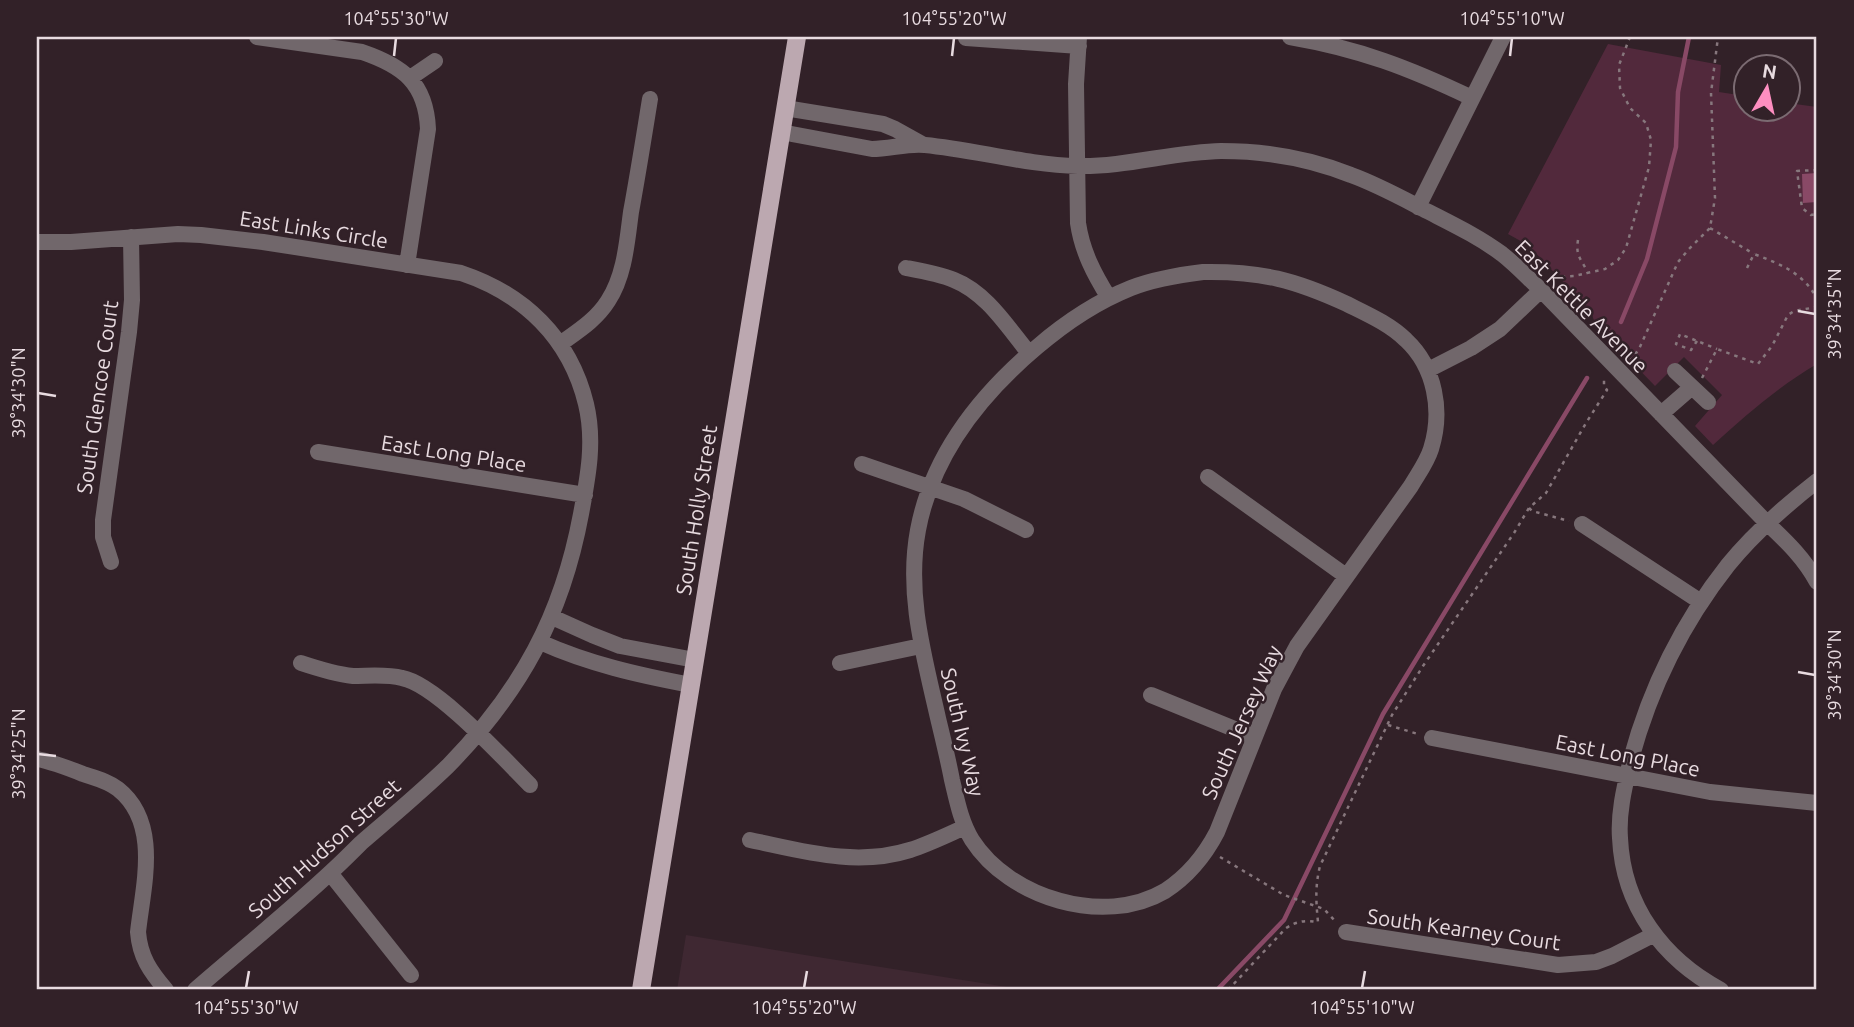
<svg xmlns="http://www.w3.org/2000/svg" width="1854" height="1027" font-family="Ubuntu,sans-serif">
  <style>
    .built { fill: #3f2832 }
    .green { fill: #52293c }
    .water { fill: #894966 }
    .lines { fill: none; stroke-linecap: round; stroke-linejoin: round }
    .stream { stroke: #894966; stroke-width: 4.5 }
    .path { stroke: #87777d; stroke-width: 2.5; stroke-dasharray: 3.5 5; stroke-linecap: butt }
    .minor { stroke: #71676b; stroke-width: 16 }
    .major { stroke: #bca8b0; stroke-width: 18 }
    .ticks { fill: none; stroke: #e8dbe0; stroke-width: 2.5 }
    .labels { text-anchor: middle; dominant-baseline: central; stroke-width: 5; stroke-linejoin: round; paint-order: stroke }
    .street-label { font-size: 21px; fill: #e8dbe0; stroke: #322128 }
    .neatline { fill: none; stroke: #e8dbe0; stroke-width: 2.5 }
    .ticks-label { font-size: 18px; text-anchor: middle; fill: #e8dbe0 }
  </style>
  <rect width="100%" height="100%" fill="#322128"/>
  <path class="built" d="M686 935 805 955 1026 990H677Z"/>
  <path class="green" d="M1608 44 1721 65 1719 92 1745 96V108H1787L1788 103 1817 107V364C1779 386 1745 416 1713 445L1695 426 1722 395 1684 357 1655 386 1595 324 1591 311 1528 245 1508 234Z"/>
  <path class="water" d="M1817 173V202L1803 203 1802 174Z"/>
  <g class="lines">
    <path class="stream" d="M1621 322 1647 259 1676 147 1678 92 1689 37
      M1217 990 1284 920 1383 714 1587 378"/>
    <path class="path" d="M1817 170 1797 171 1802 208 1811 215 1817 214
      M1710 228 1754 254
      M1578 240C1575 258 1583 260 1588 274
      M1747 268 1754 254C1780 264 1804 273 1817 299
      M1554 279 1556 277 1574 276 1605 269 1618 260 1626 248 1649 167 1651 140 1646 123 1630 108 1620 88 1619 65 1630 37
      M1697 341 1691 350 1676 344 1680 334 1717 349
      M1630 361 1639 349 1678 262 1689 249 1710 228 1715 198 1711 93 1718 37
      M1702 378 1717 349 1758 364 1772 346 1788 315 1794 311 1817 307
      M1529 508 1532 511 1569 521
      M1388 725 1418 734
      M1220 857 1284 895 1324 909 1335 921
      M1228 990 1286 928C1297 921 1305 920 1318 922 1316 902 1315 886 1320 866L1392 715 1423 666 1514 533 1529 508 1546 493 1586 423 1607 390 1604 386V377"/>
    <path class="minor" d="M257 37 362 52C403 66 426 83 428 129L407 265
      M966 37V38L1079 46
      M1079 37 1076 84 1078 223C1082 251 1094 274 1109 298
      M1290 37C1360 49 1409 68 1472 98
      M410 78 435 61
      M785 108 883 124 895 129 922 144
      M781 132 872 149C890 149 908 143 925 145 976 150 1027 165 1078 166 1126 167 1173 152 1221 151 1265 151 1311 159 1351 175 1376 184 1400 197 1423 209 1450 223 1478 236 1502 254 1516 265 1528 278 1541 290L1767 523C1787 542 1804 558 1817 582
      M1418 207 1503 37
      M37 242H71L178 234 201 235 263 242 461 273C524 294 570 338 586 404 595 441 588 477 581 514 562 616 521 691 448 766 420 793 390 818 361 843 351 853 341 863 331 872 287 913 240 951 195 990
      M906 268C922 271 939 274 954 280 987 293 1008 328 1029 353
      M1203 272C1261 271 1295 280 1347 304 1367 314 1390 324 1406 340 1435 367 1443 411 1431 449 1427 462 1418 474 1411 486L1297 646 1274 689 1217 832C1204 857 1188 876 1165 891 1104 927 1009 898 972 840 961 822 957 801 952 780 948 759 943 739 938 718 924 656 906 594 918 530 932 455 980 395 1037 347 1065 323 1096 302 1131 288 1154 279 1178 275 1203 272Z
      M560 344C578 331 596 320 608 301 625 275 627 241 631 212 638 174 644 136 650 99
      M1428 370 1471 348 1500 329 1541 290
      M1675 371 1708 402
      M1661 414 1692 387
      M318 452 585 495
      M862 464 964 499 1026 530
      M1208 477 1346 576
      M1582 524 1701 602
      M111 562 103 537V520L129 332 132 300 131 237
      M552 617 592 635 620 646 695 660
      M540 642C589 664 638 675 691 685
      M301 663C319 669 335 674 353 676 369 676 387 674 402 678 436 684 504 759 530 785
      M840 663 921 646
      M1151 695 1254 737
      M1432 738 1710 792 1817 803
      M37 759C53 762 68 768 83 774 95 778 108 781 118 789 161 823 143 886 138 932 140 957 150 971 166 990
      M750 840C803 851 856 867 910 850 929 844 947 835 965 827
      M330 873 411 975
      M1346 932 1558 965 1596 962 1612 956 1653 935
      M1721 990C1663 959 1623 906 1620 838 1618 812 1625 785 1631 759 1650 689 1683 622 1728 565 1754 533 1785 506 1817 481"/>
    <path class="major" d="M641 990 797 37"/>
  </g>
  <path class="ticks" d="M394 56 396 38M952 56 954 38M1510 56 1512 38M1798 311 1815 314M38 393 56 396M1798 672 1815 675M38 754 56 756M246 988 249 971M804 988 807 971M1362 988 1365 971"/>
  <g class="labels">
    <g class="street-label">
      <text transform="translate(314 229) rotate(9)">East Links Circle</text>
      <text transform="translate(1582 306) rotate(45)">East Kettle Avenue</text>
      <text transform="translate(97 397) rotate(-82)">South Glencoe Court</text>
      <text transform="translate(454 453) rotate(9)">East Long Place</text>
      <text transform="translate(696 510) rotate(-81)">South Holly Street</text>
      <text transform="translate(1241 722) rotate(-66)">South Jersey Way</text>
      <text transform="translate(963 732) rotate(77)">South Ivy Way</text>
      <text transform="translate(1628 755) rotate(11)">East Long Place</text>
      <text transform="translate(324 848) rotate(-42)">South Hudson Street</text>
      <text transform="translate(1464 929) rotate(8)">South Kearney Court</text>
    </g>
  </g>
  <rect width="1854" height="1027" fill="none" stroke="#322128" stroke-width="77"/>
  <g transform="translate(1767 88) rotate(9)"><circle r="33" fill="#322128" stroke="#7b6b72" stroke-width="2"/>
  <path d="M0-5L12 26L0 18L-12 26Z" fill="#fd8ec0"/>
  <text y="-10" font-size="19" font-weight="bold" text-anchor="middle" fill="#e8dbe0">N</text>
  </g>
  <rect x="38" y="38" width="1777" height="950" class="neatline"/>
  <g class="ticks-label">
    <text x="396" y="25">104°55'30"W</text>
    <text x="954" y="25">104°55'20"W</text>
    <text x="1512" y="25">104°55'10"W</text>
    <text transform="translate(1835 314) rotate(-90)" y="6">39°34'35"N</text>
    <text transform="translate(19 393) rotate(-90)" y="6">39°34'30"N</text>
    <text transform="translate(1835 675) rotate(-90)" y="6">39°34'30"N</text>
    <text transform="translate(19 754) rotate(-90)" y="6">39°34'25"N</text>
    <text x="246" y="1014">104°55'30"W</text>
    <text x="804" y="1014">104°55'20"W</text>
    <text x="1362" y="1014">104°55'10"W</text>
  </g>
</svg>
